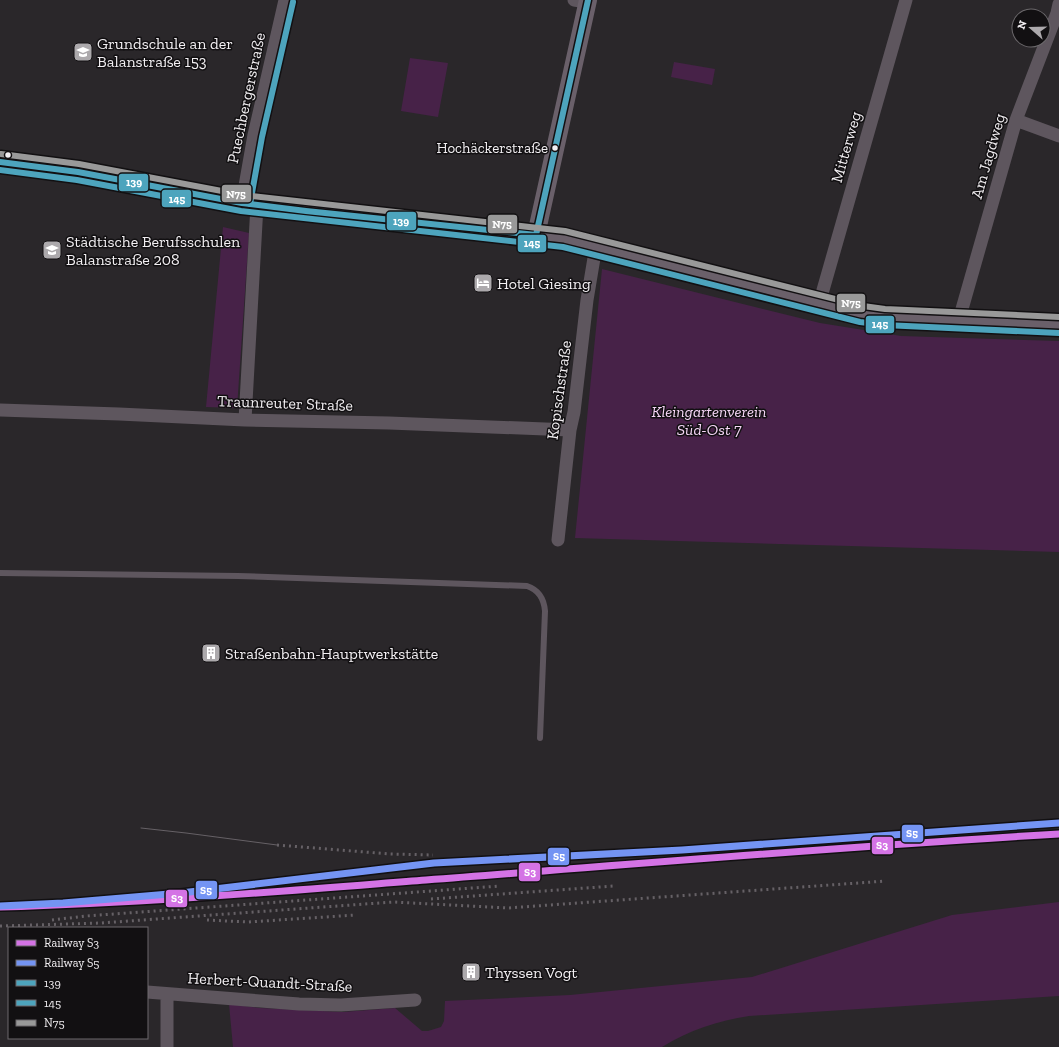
<svg xmlns="http://www.w3.org/2000/svg" width="1059" height="1047" font-family="'Zilla Slab',serif">
  <style>
    .green { fill: #472248 }
    .lines { fill: none; stroke-linecap: round; stroke-linejoin: round }
    .lane { stroke: #5e565e; stroke-width: 6 }
    .street { stroke: #5e565e; stroke-width: 13 }
    .secondary { stroke: #6a606a; stroke-width: 18 }
    .tram { stroke: #666166; stroke-width: 1 }
    .rail { stroke: #666166; stroke-width: 3; stroke-dasharray: 2 4; stroke-linecap: butt }
    .bus-1-casing { stroke: #121012; stroke-width: 9 }
    .bus-2-casing { stroke: #121012; stroke-width: 9 }
    .bus-3-casing { stroke: #121012; stroke-width: 9 }
    .bus-1 { stroke: #4da4bd; stroke-width: 6 }
    .bus-2 { stroke: #4da4bd; stroke-width: 6 }
    .bus-3 { stroke: #999; stroke-width: 6 }
    .rail-1-casing { stroke: #121012; stroke-width: 10 }
    .rail-2-casing { stroke: #121012; stroke-width: 10 }
    .rail-1 { stroke: #d473e5; stroke-width: 7 }
    .rail-2 { stroke: #7494f3; stroke-width: 7 }
    .bus-dot { fill: #f2eff2; stroke: #121012; stroke-width: 1.5 }
    .labels { text-anchor: middle; dominant-baseline: central; stroke-width: 3; stroke-linejoin: round; paint-order: stroke }
    .bus-label { font-size: 15px; fill: #f2eff2; stroke: #121012; text-anchor: end }
    .poi-label { font-size: 16px; fill: #f2eff2; stroke: #121012; text-anchor: start }
    .street-label { font-size: 16px; fill: #f2eff2; stroke: #121012 }
    .park-label { font-size: 16px; font-style: italic; fill: #f6d6f7; stroke: #121012 }
    .line-badge { stroke: #121012; stroke-width: 1.5 }
    .badge-label { font-size: 11px; text-anchor: middle; font-weight: bold; fill: #fff }
  </style>
  <rect width="100%" height="100%" fill="#2a272a"/>
  <path class="green" d="M410 58 448 63 438 117 401 111Z
    M674 62 715 69 712 85 671 77Z
    M223 227 249 233 237 408 206 407Z
    M602 269 820 323 901 336 1059 341V552L575 538Z
    M1059 902V996L749 1016C718 1021 689 1030 662 1047H233L229 1004 260 1008 343 1012 395 1008 422 1031H428L441 1027 444 1021 445 1001 570 995 752 977 952 915Z"/>
  <g class="lines">
    <path class="lane" d="M0 573 238 576 527 586C539 590 544 599 545 611L540 738"/>
    <path class="street" d="M574 0 587 2
      M1016 120 1059 136
      M242 203 254 135 285 0
      M819 304 906 0
      M961 321 962 309 1016 120 1057 13 1059 4
      M0 410 119 414 245 420 389 423 570 430
      M245 420 257 205
      M558 540 570 430 574 412 587 300 596 246
      M147 992 299 1004 341 1005 415 1000
      M167 994V1047"/>
    <path class="secondary" d="M0 162 78 172 242 203 564 239 861 314 884 317 1059 325
      M536 235 588 0"/>
    <path class="tram" d="M141 828 186 833 277 845"/>
    <path class="rail" d="M277 845 390 854 433 855
      M431 899 614 886
      M52 920 86 916 500 886
      M207 920 248 922 356 915
      M0 926 101 923 393 902 508 908 886 881"/>
    <g class="bus-1-casing">
      <path id="bus-1" d="M0 162 78 172 242 203 306 211 536 235
        M536 235 588 0"/>
    </g>
    <g class="bus-2-casing">
      <path id="bus-2" d="M0 170 77 180 241 211 563 247 860 322 884 325 1059 333
        M250 204 262 137 293 2"/>
    </g>
    <g class="bus-3-casing">
      <path id="bus-3" d="M1 154 79 164 243 195 565 231 863 306 885 309 1059 317"/>
    </g>
    <use href="#bus-1" class="bus-1"/>
    <use href="#bus-2" class="bus-2"/>
    <use href="#bus-3" class="bus-3"/>
    <g class="rail-1-casing">
      <path id="rail-1" d="M0 907C142 903 284 891 426 880 637 864 848 846 1059 834"/>
    </g>
    <g class="rail-2-casing">
      <path id="rail-2" d="M0 906 63 903 181 893 434 863 682 850 1059 823"/>
    </g>
    <use href="#rail-1" class="rail-1"/>
    <use href="#rail-2" class="rail-2"/>
  </g>
  <defs>
    <g id="school-square" transform="scale(1)"><rect x="-9" y="-9" width="18" height="18" rx="4" fill="#aca9ac" stroke="#121012"/><path d="M0-5L7-2L0 1L-7-2ZM-4 1L0 2.5L4 1V4Q0 6-4 4Z" fill="#fff"/></g>
    <g id="hotel-square" transform="scale(1)"><rect x="-9" y="-9" width="18" height="18" rx="4" fill="#aca9ac" stroke="#121012"/><path d="M-6-4.5h1.5V1H6V5H4.5V3h-9V5H-6ZM-4 0a1.8 1.8 0 1 1 3.6 0ZM.5 0V-2.5h3Q6-2.5 6 0Z" fill="#fff"/></g>
    <g id="building-square" transform="scale(1)"><rect x="-9" y="-9" width="18" height="18" rx="4" fill="#aca9ac" stroke="#121012"/><path d="M-4-6H4V6H1V3H-1V6H-4ZM-2.5-4.3h1.7v1.8h-1.7ZM.8-4.3h1.7v1.8H.8ZM-2.5-1h1.7V.8h-1.7ZM.8-1h1.7V.8H.8Z" fill="#fff"/></g>
  </defs>
  <g fill-rule="evenodd">
    <use href="#school-square" x="83" y="52"/>
    <use href="#school-square" x="52" y="250"/>
    <use href="#hotel-square" x="483" y="283"/>
    <use href="#building-square" x="211" y="653"/>
    <use href="#building-square" x="471" y="972"/>
  </g>
  <g class="bus-dot">
    <circle cx="555" cy="148" r="3.5"/>
    <circle cx="8" cy="155" r="3.5"/>
  </g>
  <g class="labels">
    <g class="bus-label">
      <text x="548" y="148">Hochäckerstraße</text>
    </g>
    <g class="poi-label">
      <text x="97" y="43">Grundschule an der<tspan x="97" dy="18">Balanstraße 153</tspan></text>
      <text x="66" y="241">Städtische Berufsschulen<tspan x="66" dy="18">Balanstraße 208</tspan></text>
      <text x="497" y="283">Hotel Giesing</text>
      <text x="225" y="653">Straßenbahn-Hauptwerkstätte</text>
      <text x="485" y="972">Thyssen Vogt</text>
    </g>
    <g class="street-label">
      <text transform="translate(246 98) rotate(-78)">Puechbergerstraße</text>
      <text transform="translate(846 147) rotate(-74)">Mitterweg</text>
      <text transform="translate(988 156) rotate(-74)">Am Jagdweg</text>
      <text transform="translate(559 390) rotate(-82)">Kopischstraße</text>
      <text transform="translate(285 403) rotate(2)">Traunreuter Straße</text>
      <text transform="translate(270 982) rotate(3)">Herbert-Quandt-Straße</text>
    </g>
    <g class="park-label">
      <text x="709" y="411">Kleingartenverein<tspan x="709" dy="18">Süd-Ost 7</tspan></text>
    </g>
  </g>
  <g class="line-badge">
    <rect x="118" y="173" width="31" height="19" rx="4" fill="#4da4bd"/>
    <rect x="221" y="184" width="31" height="19" rx="4" fill="#999"/>
    <rect x="161" y="189" width="31" height="19" rx="4" fill="#4da4bd"/>
    <rect x="386" y="211" width="31" height="20" rx="4" fill="#4da4bd"/>
    <rect x="487" y="214" width="31" height="20" rx="4" fill="#999"/>
    <rect x="517" y="234" width="30" height="19" rx="4" fill="#4da4bd"/>
    <rect x="836" y="293" width="30" height="20" rx="4" fill="#999"/>
    <rect x="865" y="315" width="30" height="19" rx="4" fill="#4da4bd"/>
    <rect x="901" y="824" width="23" height="19" rx="4" fill="#7494f3"/>
    <rect x="871" y="836" width="23" height="19" rx="4" fill="#d473e5"/>
    <rect x="547" y="847" width="23" height="19" rx="4" fill="#7494f3"/>
    <rect x="518" y="862" width="23" height="20" rx="4" fill="#d473e5"/>
    <rect x="195" y="880" width="23" height="20" rx="4" fill="#7494f3"/>
    <rect x="165" y="889" width="23" height="19" rx="4" fill="#d473e5"/>
  </g>
  <g class="badge-label">
    <text x="134" y="186">139</text>
    <text x="236" y="198">N75</text>
    <text x="177" y="203">145</text>
    <text x="401" y="225">139</text>
    <text x="502" y="228">N75</text>
    <text x="532" y="247">145</text>
    <text x="851" y="307">N75</text>
    <text x="880" y="328">145</text>
    <text x="912" y="837">S5</text>
    <text x="882" y="849">S3</text>
    <text x="559" y="860">S5</text>
    <text x="530" y="876">S3</text>
    <text x="206" y="894">S5</text>
    <text x="177" y="902">S3</text>
  </g>
  <rect x="8" y="927" width="140" height="112" fill="#121012" stroke="#6c696c"/>
  <rect x="16" y="940" width="20" height="6" fill="#d473e5" stroke="#6c696c"/>
  <text x="44" y="947" font-size="12" fill="#f2eff2">Railway S3</text>
  <rect x="16" y="960" width="20" height="6" fill="#7494f3" stroke="#6c696c"/>
  <text x="44" y="967" font-size="12" fill="#f2eff2">Railway S5</text>
  <rect x="16" y="980" width="20" height="6" fill="#4da4bd" stroke="#6c696c"/>
  <text x="44" y="987" font-size="12" fill="#f2eff2">139</text>
  <rect x="16" y="1000" width="20" height="6" fill="#4da4bd" stroke="#6c696c"/>
  <text x="44" y="1007" font-size="12" fill="#f2eff2">145</text>
  <rect x="16" y="1020" width="20" height="6" fill="#999999" stroke="#6c696c"/>
  <text x="44" y="1027" font-size="12" fill="#f2eff2">N75</text>
  <g transform="translate(1031 28) rotate(290)"><circle r="19" fill="#121012" stroke="#6c696c"/>
  <path d="M0-3L7 15L0 10L-7 15Z" fill="#aca9ac"/>
  <text y="-6" font-size="11" font-weight="bold" text-anchor="middle" fill="#f2eff2">N</text>
  </g>
</svg>
